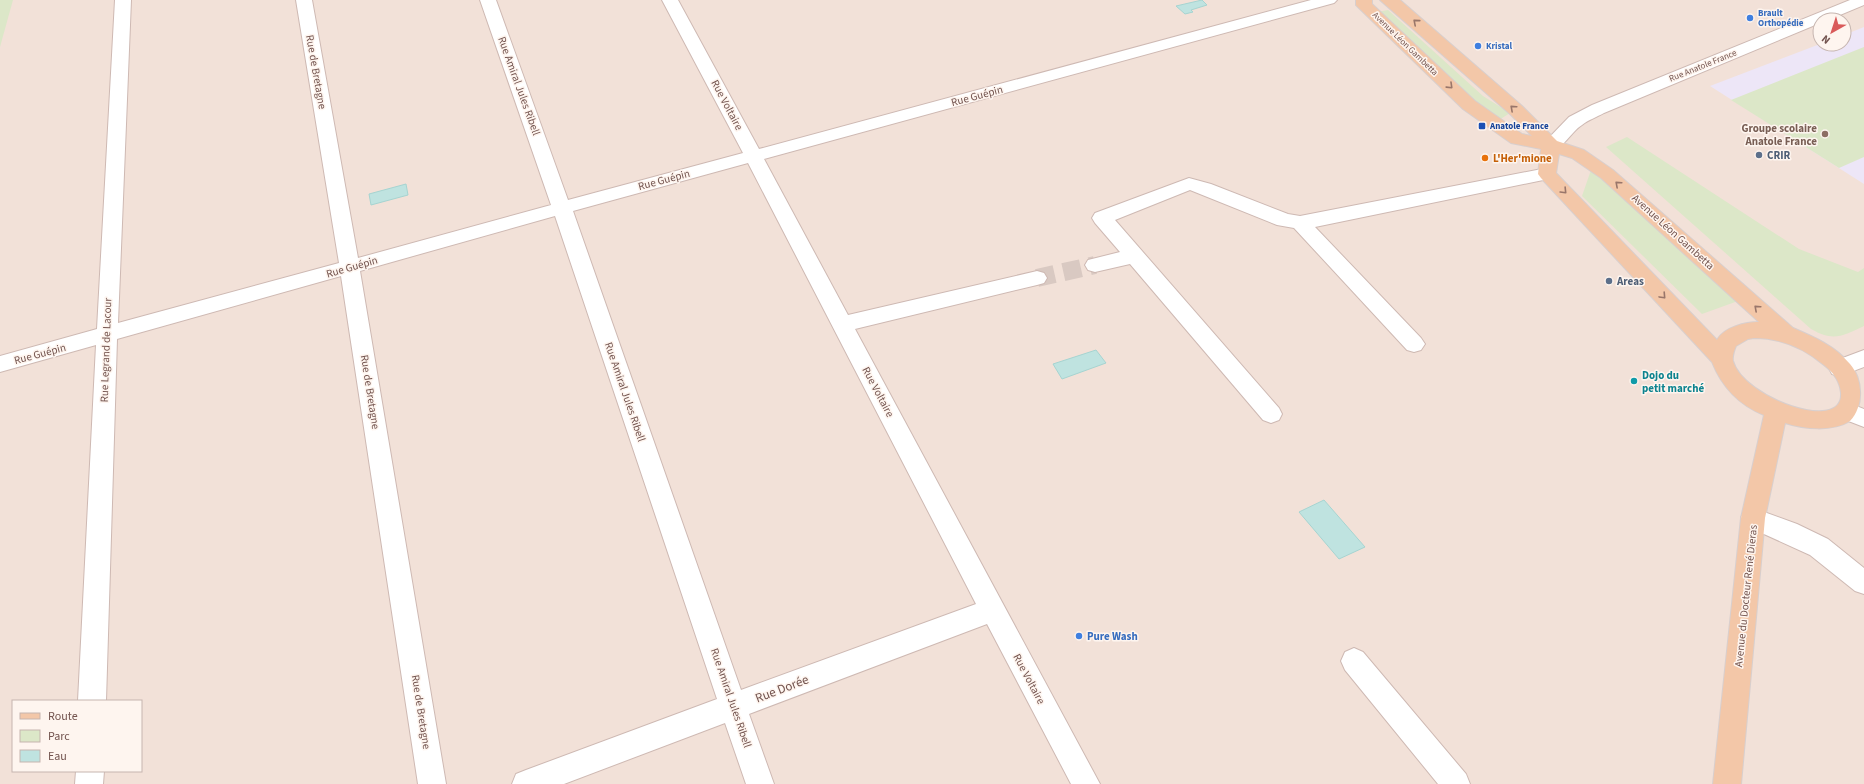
<svg xmlns="http://www.w3.org/2000/svg" width="1864" height="784" font-family="'Source Sans 3',sans-serif">
  <style>
    .residential { fill: #f2e1d8; fill-rule: evenodd }
    .education { fill: #ede6f7 }
    .green { fill: #dce7c8 }
    .water { fill: #bfe3e0; stroke: #a6d4d1 }
    .lines { fill: none; stroke-linecap: round; stroke-linejoin: round }
    .minor-tunnel { stroke: #d9c9c2; stroke-width: 18; stroke-dasharray: 18 9; stroke-linecap: butt }
    .minor-casing { stroke: #ceb9b3; stroke-width: 2 }
    .major-casing { stroke: #d8cfce; stroke-width: 2 }
    .minor { fill: #fff; fill-rule: evenodd }
    .major { fill: #f3c7a8; fill-rule: evenodd }
    .oneway { stroke: #99766a }
    .shop-dot { fill: #3f7fe0; stroke: #fef5ef; stroke-width: 1.5 }
    .transit-dot { fill: #1a4fb4; stroke: #fef5ef; stroke-width: 1.5 }
    .education-dot { fill: #8d6e63; stroke: #fef5ef; stroke-width: 1.5 }
    .service-dot { fill: #5c6f8a; stroke: #fef5ef; stroke-width: 1.5 }
    .food-dot { fill: #e8710a; stroke: #fef5ef; stroke-width: 1.5 }
    .culture-dot { fill: #0f9aa8; stroke: #fef5ef; stroke-width: 1.5 }
    .labels { text-anchor: middle; dominant-baseline: central; stroke-width: 3; stroke-linejoin: round; paint-order: stroke }
    .far-shop-label { font-size: 9px; font-weight: bold; fill: #366cbe; stroke: #fef5ef; text-anchor: start }
    .far-street-label { font-size: 9px; fill: #73544f; stroke: #fef5ef }
    .far-transit-label { font-size: 9px; font-weight: bold; fill: #164399; stroke: #fef5ef; text-anchor: start }
    .street-label { font-size: 11px; fill: #73544f; stroke: #fef5ef }
    .education-label { font-size: 11px; font-weight: bold; fill: #785e54; stroke: #fef5ef; text-anchor: end }
    .service-label { font-size: 11px; font-weight: bold; fill: #4e5e75; stroke: #fef5ef; text-anchor: start }
    .food-label { font-size: 11px; font-weight: bold; fill: #c56008; stroke: #fef5ef; text-anchor: start }
    .culture-label { font-size: 11px; font-weight: bold; fill: #0d838f; stroke: #fef5ef; text-anchor: start }
    .shop-label { font-size: 11px; font-weight: bold; fill: #366cbe; stroke: #fef5ef; text-anchor: start }
    .near-street-label { font-size: 13px; fill: #73544f; stroke: #fef5ef }
  </style>
  <rect width="100%" height="100%" fill="#fbf0e9"/>
  <path class="residential" d="M0 0H1864V784H0ZM1820 20H1844V44H1820ZM13 701H141V771H13Z"/>
  <path class="education" d="M1864 27V184L1710 86 1820 44H1844V35Z"/>
  <path class="green" d="M0 0H13L0 47Z
    M1388 10 1483 96 1510 113 1499 120 1477 104 1377 12Z
    M1864 47V157L1839 168 1731 100Z
    M1627 137 1799 249 1858 272 1864 268V326C1842 336 1834 342 1811 329L1606 147Z
    M1591 170 1738 301 1702 314 1582 196Z"/>
  <path class="water" d="M1202 0 1207 5 1191 10 1193 12 1185 14 1176 6Z
    M406 184 408 195 371 205 369 194Z
    M1096 350 1106 363 1062 379 1053 364Z
    M1324 500 1365 547 1339 559 1299 512Z"/>
  <g class="lines">
    <path class="minor-tunnel" d="M1037 278 1095 265"/>
    <g class="minor-casing">
      <path id="minor" d="M115 0H131L118 323 339 263 296 0H312L358 258 551 205 480 0H496L568 200 743 153 662 0H678L759 149 1311 0H1337L1334 3 764 159 848 315 1037 271 1044 273 1047 278 1044 283 1037 285 855 329 1100 784H1071L987 624 749 714 774 784H746L725 723 564 784H512L516 774 526 770 717 699 555 216 360 271 446 784H418L341 276 117 339 106 701H78L96 345 0 372V356L97 329ZM748 163 976 604 741 690 573 211Z
        M1850 0H1864V5L1828 20H1820V23L1604 113C1597 117 1588 120 1582 125 1569 133 1562 154 1545 149L1542 145 1569 117 1592 105Z
        M1547 168 1553 170 1556 174 1553 178 1315 227 1421 338 1425 344 1421 350 1414 352 1407 350 1294 228 1277 225 1190 190 1115 220 1279 408 1282 414 1279 420 1271 423 1263 420 1130 264 1095 272 1088 270 1085 265 1088 260 1120 252 1095 223 1092 218 1095 213 1189 178 1211 184 1288 214 1300 216Z
        M1864 350V367L1840 376 1832 374 1829 368 1832 362Z
        M1846 402 1864 409V427L1838 417 1835 411 1838 405Z
        M1753 508 1797 524 1828 539 1864 568V594L1855 591 1810 555 1744 525 1741 518 1744 511Z
        M1354 648 1363 652 1466 774 1470 784H1438L1345 670 1341 661 1345 652Z
        M76 771H104L103 784H75Z"/>
    </g>
    <g class="major-casing">
      <path id="major" d="M1356 0H1372V4L1475 101 1522 134 1532 136 1510 114 1380 0H1400L1522 106 1557 141 1584 150 1613 170 1793 328C1814 337 1835 346 1850 364 1863 379 1864 407 1850 421 1832 432 1804 429 1785 423L1765 518 1741 784H1713L1741 518 1764 415C1739 405 1722 387 1712 362L1541 178 1538 174 1541 149 1511 143 1463 109 1359 8 1356 5ZM1559 154 1572 158 1601 178 1759 322C1746 322 1724 327 1717 340L1556 173ZM1754 338C1780 338 1804 348 1824 365 1833 372 1840 381 1841 393 1844 434 1743 398 1733 361 1732 356 1734 351 1736 346L1748 339Z"/>
    </g>
    <use href="#minor" class="minor"/>
    <use href="#major" class="major"/>
  </g>
  <defs><path id="oneway-chevron" d="M-2-3.5L2.5 0L-2 3.5" fill="none" stroke-width="1.6" stroke-linecap="round" stroke-linejoin="round"/></defs>
  <g class="oneway">
    <use href="#oneway-chevron" transform="translate(1416 22) rotate(-139)"/>
    <use href="#oneway-chevron" transform="translate(1450 86) rotate(44)"/>
    <use href="#oneway-chevron" transform="translate(1513 108) rotate(-138)"/>
    <use href="#oneway-chevron" transform="translate(1618 184) rotate(-138)"/>
    <use href="#oneway-chevron" transform="translate(1564 191) rotate(46)"/>
    <use href="#oneway-chevron" transform="translate(1663 296) rotate(47)"/>
    <use href="#oneway-chevron" transform="translate(1757 308) rotate(-138)"/>
  </g>
  <g class="shop-dot">
    <circle cx="1750" cy="18" r="4"/>
    <circle cx="1478" cy="46" r="4"/>
    <circle cx="1079" cy="636" r="4"/>
  </g>
  <rect class="transit-dot" x="1478" y="122" width="8" height="8" rx="2"/>
  <circle class="education-dot" cx="1825" cy="134" r="4"/>
  <g class="service-dot">
    <circle cx="1759" cy="155" r="4"/>
    <circle cx="1609" cy="281" r="4"/>
  </g>
  <circle class="food-dot" cx="1485" cy="158" r="4"/>
  <circle class="culture-dot" cx="1634" cy="381" r="4"/>
  <g class="labels">
    <g class="far-shop-label">
      <text x="1758" y="13">Brault<tspan x="1758" dy="10">Orthopédie</tspan></text>
      <text x="1486" y="46">Kristal</text>
    </g>
    <g class="far-street-label">
      <text transform="translate(1405 44) rotate(44)">Avenue Léon Gambetta</text>
      <text transform="translate(1703 66) rotate(-22)">Rue Anatole France</text>
    </g>
    <g class="far-transit-label">
      <text x="1490" y="126">Anatole France</text>
    </g>
    <g class="street-label">
      <text transform="translate(316 72) rotate(80)">Rue de Bretagne</text>
      <text transform="translate(519 86) rotate(70)">Rue Amiral Jules Ribell</text>
      <text transform="translate(977 96) rotate(-15)">Rue Guépin</text>
      <text transform="translate(727 105) rotate(62)">Rue Voltaire</text>
      <text transform="translate(664 180) rotate(-15)">Rue Guépin</text>
      <text transform="translate(1673 232) rotate(42)">Avenue Léon Gambetta</text>
      <text transform="translate(352 267) rotate(-16)">Rue Guépin</text>
      <text transform="translate(106 350) rotate(-88)">Rue Legrand de Lacour</text>
      <text transform="translate(40 354) rotate(-15)">Rue Guépin</text>
      <text transform="translate(370 392) rotate(81)">Rue de Bretagne</text>
      <text transform="translate(625 392) rotate(71)">Rue Amiral Jules Ribell</text>
      <text transform="translate(878 392) rotate(62)">Rue Voltaire</text>
      <text transform="translate(1746 596) rotate(-84)">Avenue du Docteur René Dieras</text>
      <text transform="translate(1029 679) rotate(62)">Rue Voltaire</text>
      <text transform="translate(731 698) rotate(71)">Rue Amiral Jules Ribell</text>
      <text transform="translate(421 712) rotate(81)">Rue de Bretagne</text>
    </g>
    <g class="education-label">
      <text x="1817" y="128">Groupe scolaire<tspan x="1817" dy="13">Anatole France</tspan></text>
    </g>
    <g class="service-label">
      <text x="1767" y="155">CRIR</text>
      <text x="1617" y="281">Areas</text>
    </g>
    <g class="food-label">
      <text x="1493" y="158">L'Her'mione</text>
    </g>
    <g class="culture-label">
      <text x="1642" y="375">Dojo du<tspan x="1642" dy="13">petit marché</tspan></text>
    </g>
    <g class="shop-label">
      <text x="1087" y="636">Pure Wash</text>
    </g>
    <g class="near-street-label">
      <text transform="translate(782 689) rotate(-21)">Rue Dorée</text>
    </g>
  </g>
  <rect x="12" y="700" width="130" height="72" fill="#fef5ef" stroke="#c6b5af"/>
  <rect x="20" y="713" width="20" height="6" fill="#f3c7a8" stroke="#c6b5af"/>
  <text x="48" y="720" font-size="12" fill="#73544f">Route</text>
  <rect x="20" y="730" width="20" height="12" fill="#dce7c8" stroke="#c6b5af"/>
  <text x="48" y="740" font-size="12" fill="#73544f">Parc</text>
  <rect x="20" y="750" width="20" height="12" fill="#bfe3e0" stroke="#c6b5af"/>
  <text x="48" y="760" font-size="12" fill="#73544f">Eau</text>
  <g transform="translate(1832 32) rotate(219)"><circle r="19" fill="#fef5ef" stroke="#c6b5af"/>
  <path d="M0-3L7 15L0 10L-7 15Z" fill="#d95a5a"/>
  <text y="-6" font-size="11" font-weight="bold" text-anchor="middle" fill="#73544f">N</text>
  </g>
</svg>
